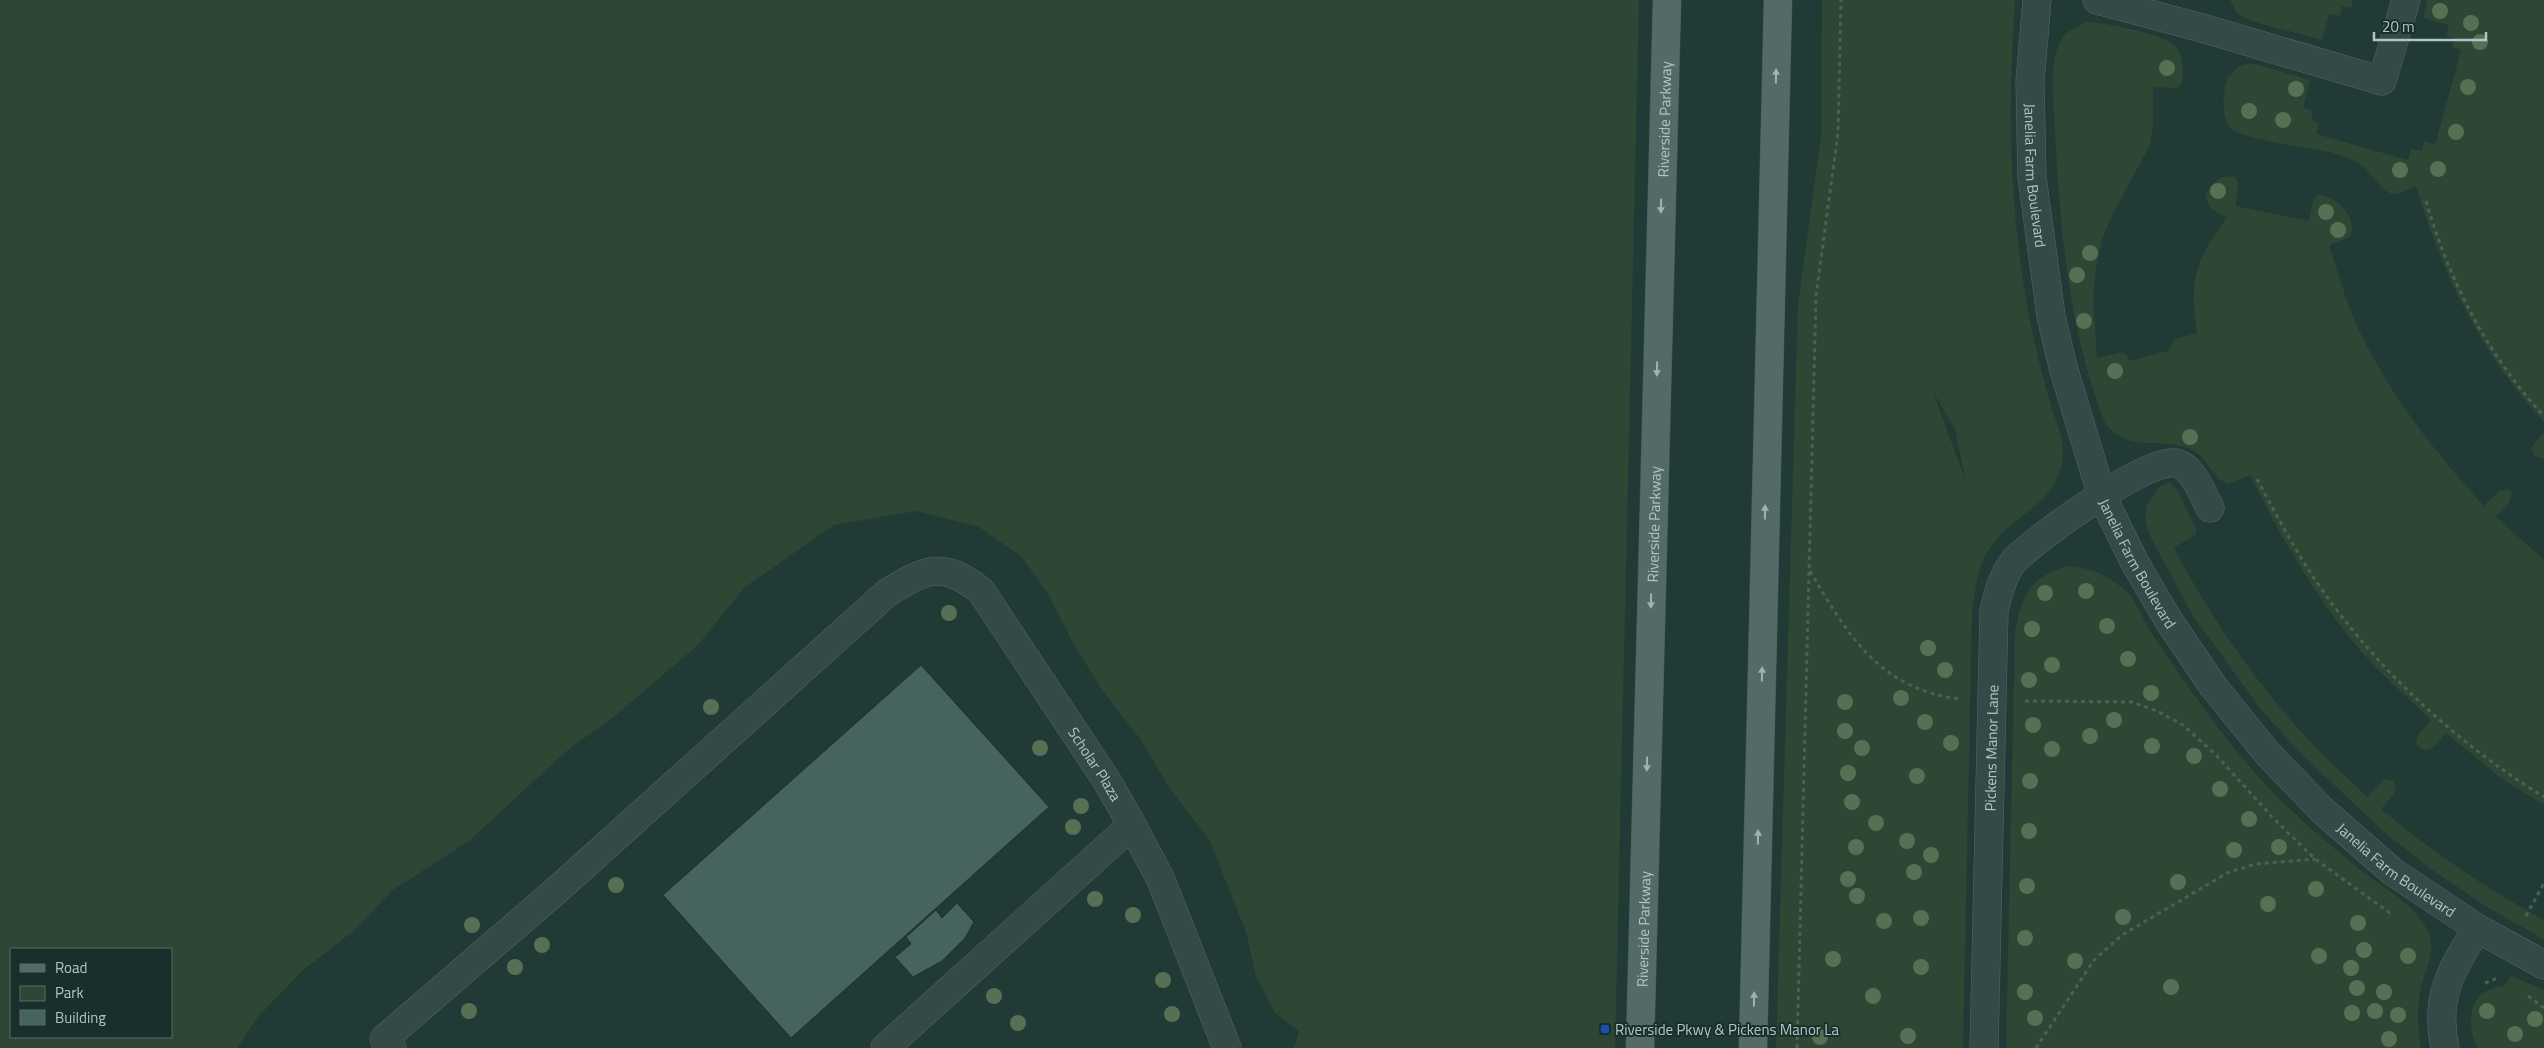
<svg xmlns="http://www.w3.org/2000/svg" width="2544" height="1048" font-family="'Titillium Web',sans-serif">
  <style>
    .green { fill: #2e4634; fill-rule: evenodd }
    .building { fill: #476360; stroke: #1c312e }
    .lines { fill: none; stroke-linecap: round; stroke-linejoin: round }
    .minor-casing { stroke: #536865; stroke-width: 29 }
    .major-casing { stroke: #415654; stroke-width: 29 }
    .path { stroke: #4a6153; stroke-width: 3; stroke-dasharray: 4 4; stroke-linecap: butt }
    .minor { stroke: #354a47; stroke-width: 28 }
    .major { stroke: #536a67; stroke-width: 28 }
    .tree { fill: #577055 }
    .oneway { fill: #9db4b1 }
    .transit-dot { fill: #1a4fb4; stroke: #1a2f2c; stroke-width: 2 }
    .labels { text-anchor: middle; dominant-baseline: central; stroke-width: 4; stroke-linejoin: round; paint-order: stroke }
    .street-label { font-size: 15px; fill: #b0c6c4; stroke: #1a2f2c }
    .poi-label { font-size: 15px; fill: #b0c6c4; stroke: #1a2f2c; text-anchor: start }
  </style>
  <rect width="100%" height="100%" fill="#213a36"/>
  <path class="green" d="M0 0H1639L1615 1048H1294L1299 1031 1275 1013 1256 976 1246 932 1209 839 1170 789 1141 740 1102 690 1072 641 1047 592 1021 556 979 527 917 511 834 525 745 587 697 646 615 716 570 748 469 841 393 890 352 932 302 971 257 1018 237 1048H0ZM11 949H171V1037H11Z
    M1822 0H2015C2008 100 2009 200 2026 299 2032 334 2040 368 2050 402 2054 419 2064 435 2063 453 2060 506 2014 511 1989 549 1977 566 1976 591 1972 610L1963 1048H1776L1798 304 1821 136ZM1933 392 1955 429 1965 479Z
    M2230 0H2353L2351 8 2342 6 2340 16 2329 14 2322 40 2251 21 2237 13Z
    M2427 0H2544V422C2481 354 2442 274 2416 186 2409 188 2401 194 2395 194 2385 196 2370 171 2361 165 2356 161 2348 158 2341 155 2316 147 2246 142 2231 128 2220 117 2223 90 2228 77L2239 66 2247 64H2256L2310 80 2303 108 2313 111 2311 120 2319 123 2316 134 2408 160 2411 149 2422 151 2424 141 2435 145 2461 50 2452 47 2454 38 2446 36 2449 25 2423 18Z
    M2086 22C2102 22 2166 34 2176 47 2184 57 2184 72 2182 84L2177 88 2153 87V124L2150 145 2115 210 2103 236 2097 263 2093 293 2097 358 2122 352 2126 354 2130 361 2168 351 2174 339 2197 333C2189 282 2195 259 2227 218L2211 208 2205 197C2210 184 2220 173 2235 177L2238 182 2236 206 2309 221 2313 201 2317 195C2337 195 2359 218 2350 237L2329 245C2338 272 2346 302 2358 328 2390 395 2434 451 2484 506L2500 490H2509L2512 493 2509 503 2496 517 2544 560V805L2501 778 2446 733C2438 742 2428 759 2416 744L2418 735 2431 720C2407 697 2382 675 2360 650 2315 597 2281 537 2250 475L2228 484C2210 477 2207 454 2188 448 2157 437 2127 453 2105 423 2069 331 2060 231 2055 133 2054 107 2049 72 2058 46 2062 34 2075 27 2086 22Z
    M2544 432V458L2543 459 2534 456 2531 448Z
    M2170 482 2177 489 2196 529V534L2174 548C2209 615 2255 682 2307 738 2326 759 2347 777 2367 797L2385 779 2393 781 2396 785 2394 794 2381 809C2432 852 2486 888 2544 920V940L2484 905 2428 867 2384 832 2298 751 2260 708 2193 616 2150 536 2145 519 2147 505 2160 486Z
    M2068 566C2092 568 2108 575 2126 591 2136 600 2142 617 2149 629 2179 674 2210 720 2245 761 2276 799 2316 834 2354 865 2376 883 2407 899 2423 923 2440 948 2426 964 2421 988 2417 1008 2417 1028 2421 1048H2006L2015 632C2022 594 2029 578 2068 566Z
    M2511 976 2544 990V1048H2477C2465 1020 2469 989 2504 986Z"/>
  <path class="building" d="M921 665 1049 807 791 1038 663 895Z
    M957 903 974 922 965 938 942 961 913 977 895 957 911 944 906 937 936 910 942 918Z"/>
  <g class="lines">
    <g class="minor-casing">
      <g id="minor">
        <path id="s1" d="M2037 0 2030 82 2032 177 2051 316 2063 367 2102 496 2135 563 2169 621 2213 686 2267 753 2323 811 2393 872 2477 928 2544 965"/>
        <path d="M2097 0 2202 28 2382 81 2406 0"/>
        <path id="s2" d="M392 1048 384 1039 558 889 887 593C925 569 943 560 981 591L1107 781 1132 825 1161 880 1227 1048"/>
        <path d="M885 1048 1132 825"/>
        <path id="s3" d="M1984 1048 1994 611C1998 594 2003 574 2014 561 2034 539 2150 456 2176 463 2194 468 2202 493 2210 508"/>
        <path d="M2445 1048C2434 997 2451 971 2477 928"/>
      </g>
    </g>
    <g class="major-casing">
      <g id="major">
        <path id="s4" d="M1640 1048 1667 0"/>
        <path d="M1753 1048 1778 0"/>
      </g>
    </g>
    <path class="path" d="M2426 201C2449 280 2487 355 2544 416
      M2257 479C2276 514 2294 549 2316 581 2375 668 2455 742 2544 797
      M1810 571C1848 635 1878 688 1959 699
      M2025 701 2132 702 2157 711 2183 725 2216 755 2274 819 2315 859 2390 913
      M2526 916 2544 883
      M2485 983 2498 978
      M2528 996 2544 1008
      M1797 1048 1816 296 1838 133 1841 0
      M2036 1048 2094 960 2122 935 2229 872 2256 864 2315 859"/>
    <use href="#minor" class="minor"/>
    <use href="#major" class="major"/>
  </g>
  <g class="tree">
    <circle cx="2440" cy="11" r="8"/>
    <circle cx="2471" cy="23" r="8"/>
    <circle cx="2480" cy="42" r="8"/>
    <circle cx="2167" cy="68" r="8"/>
    <circle cx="2468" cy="87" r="8"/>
    <circle cx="2296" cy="89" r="8"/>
    <circle cx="2249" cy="111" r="8"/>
    <circle cx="2283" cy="120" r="8"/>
    <circle cx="2456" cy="132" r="8"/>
    <circle cx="2438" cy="169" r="8"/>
    <circle cx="2400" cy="170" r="8"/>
    <circle cx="2218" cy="191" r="8"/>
    <circle cx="2326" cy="212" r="8"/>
    <circle cx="2338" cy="230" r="8"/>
    <circle cx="2090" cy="253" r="8"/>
    <circle cx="2077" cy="275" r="8"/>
    <circle cx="2084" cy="321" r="8"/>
    <circle cx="2115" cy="371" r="8"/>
    <circle cx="2190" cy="437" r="8"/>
    <circle cx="2086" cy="591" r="8"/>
    <circle cx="2045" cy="593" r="8"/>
    <circle cx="949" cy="613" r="8"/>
    <circle cx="2107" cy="626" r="8"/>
    <circle cx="2032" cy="629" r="8"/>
    <circle cx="1928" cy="648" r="8"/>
    <circle cx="2128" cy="659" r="8"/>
    <circle cx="2052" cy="665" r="8"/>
    <circle cx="1945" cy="670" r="8"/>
    <circle cx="2029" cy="680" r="8"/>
    <circle cx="2151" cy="693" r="8"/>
    <circle cx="1901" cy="698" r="8"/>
    <circle cx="1845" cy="702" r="8"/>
    <circle cx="711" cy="707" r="8"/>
    <circle cx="2114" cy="720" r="8"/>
    <circle cx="1925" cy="722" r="8"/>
    <circle cx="2033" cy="725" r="8"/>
    <circle cx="1845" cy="731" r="8"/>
    <circle cx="2090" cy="736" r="8"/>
    <circle cx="1951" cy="743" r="8"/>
    <circle cx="2152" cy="746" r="8"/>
    <circle cx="1040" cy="748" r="8"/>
    <circle cx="1862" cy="748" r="8"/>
    <circle cx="2052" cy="749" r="8"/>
    <circle cx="2194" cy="756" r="8"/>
    <circle cx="1848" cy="773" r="8"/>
    <circle cx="1917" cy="776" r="8"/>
    <circle cx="2030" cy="781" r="8"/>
    <circle cx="2220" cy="789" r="8"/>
    <circle cx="1852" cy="802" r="8"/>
    <circle cx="1081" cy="806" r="8"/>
    <circle cx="2249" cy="819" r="8"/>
    <circle cx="1876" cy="823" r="8"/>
    <circle cx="1073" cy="827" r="8"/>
    <circle cx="2029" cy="831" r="8"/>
    <circle cx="1907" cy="841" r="8"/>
    <circle cx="1856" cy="847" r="8"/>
    <circle cx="2279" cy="847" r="8"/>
    <circle cx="2234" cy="850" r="8"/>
    <circle cx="1931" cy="855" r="8"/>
    <circle cx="1914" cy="872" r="8"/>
    <circle cx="1848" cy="879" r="8"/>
    <circle cx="2178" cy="882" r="8"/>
    <circle cx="616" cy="885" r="8"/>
    <circle cx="2027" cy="886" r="8"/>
    <circle cx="2316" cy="889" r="8"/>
    <circle cx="1857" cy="896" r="8"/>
    <circle cx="1095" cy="899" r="8"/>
    <circle cx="2268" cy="904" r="8"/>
    <circle cx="1133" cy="915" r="8"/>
    <circle cx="2123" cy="917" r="8"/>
    <circle cx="1921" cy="918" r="8"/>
    <circle cx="1884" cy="921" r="8"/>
    <circle cx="2358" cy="923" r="8"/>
    <circle cx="472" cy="925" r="8"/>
    <circle cx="2025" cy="938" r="8"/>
    <circle cx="542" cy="945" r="8"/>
    <circle cx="2364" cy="950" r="8"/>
    <circle cx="2319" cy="956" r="8"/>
    <circle cx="2408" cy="956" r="8"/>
    <circle cx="1833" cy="959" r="8"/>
    <circle cx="2075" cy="961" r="8"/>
    <circle cx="515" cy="967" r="8"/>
    <circle cx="1921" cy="967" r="8"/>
    <circle cx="2351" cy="968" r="8"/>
    <circle cx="1163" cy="980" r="8"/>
    <circle cx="2171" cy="987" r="8"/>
    <circle cx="2357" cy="988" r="8"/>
    <circle cx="2025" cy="992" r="8"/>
    <circle cx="2384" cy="992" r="8"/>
    <circle cx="994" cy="996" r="8"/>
    <circle cx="1873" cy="996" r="8"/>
    <circle cx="469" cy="1011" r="8"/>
    <circle cx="2375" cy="1011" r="8"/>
    <circle cx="2487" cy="1011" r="8"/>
    <circle cx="2352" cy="1013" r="8"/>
    <circle cx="1172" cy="1014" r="8"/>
    <circle cx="2398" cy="1015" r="8"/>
    <circle cx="2035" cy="1018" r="8"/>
    <circle cx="2535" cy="1019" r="8"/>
    <circle cx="1018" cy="1023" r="8"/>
    <circle cx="2515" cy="1034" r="8"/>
    <circle cx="1908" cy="1036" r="8"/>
    <circle cx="1820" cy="1037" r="8"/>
    <circle cx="2389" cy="1039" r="8"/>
  </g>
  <defs><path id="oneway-solid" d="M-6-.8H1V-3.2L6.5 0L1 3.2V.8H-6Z" transform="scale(1.25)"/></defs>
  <g class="oneway">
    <use href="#oneway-solid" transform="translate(1776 76) rotate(-89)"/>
    <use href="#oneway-solid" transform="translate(1661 206) rotate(91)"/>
    <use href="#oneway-solid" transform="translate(1657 369) rotate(91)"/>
    <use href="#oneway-solid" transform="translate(1765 512) rotate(-89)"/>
    <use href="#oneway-solid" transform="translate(1651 601) rotate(91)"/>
    <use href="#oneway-solid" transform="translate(1762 674) rotate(-89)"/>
    <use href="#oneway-solid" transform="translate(1647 764) rotate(91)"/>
    <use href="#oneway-solid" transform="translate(1758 837) rotate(-89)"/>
    <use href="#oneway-solid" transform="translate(1754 999) rotate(-89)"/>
  </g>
  <rect class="transit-dot" x="1600" y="1024" width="10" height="10" rx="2.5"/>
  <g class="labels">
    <g class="street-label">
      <text stroke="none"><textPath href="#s4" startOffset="929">Riverside Parkway</textPath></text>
      <text stroke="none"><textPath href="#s1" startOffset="176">Janelia Farm Boulevard</textPath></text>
      <text stroke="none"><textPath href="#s4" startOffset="524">Riverside Parkway</textPath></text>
      <text stroke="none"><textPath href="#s1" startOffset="581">Janelia Farm Boulevard</textPath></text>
      <text stroke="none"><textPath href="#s3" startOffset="300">Pickens Manor Lane</textPath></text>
      <text stroke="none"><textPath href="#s2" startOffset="996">Scholar Plaza</textPath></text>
      <text stroke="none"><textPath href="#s1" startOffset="986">Janelia Farm Boulevard</textPath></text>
      <text stroke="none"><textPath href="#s4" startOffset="119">Riverside Parkway</textPath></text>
    </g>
    <g class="poi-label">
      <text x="1615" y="1029">Riverside Pkwy &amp; Pickens Manor La</text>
    </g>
  </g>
  <rect x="10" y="948" width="162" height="90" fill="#1a2f2c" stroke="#566b69"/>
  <rect x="20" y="964" width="25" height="8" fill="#536a67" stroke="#566b69"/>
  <text x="55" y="973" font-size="15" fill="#b0c6c4">Road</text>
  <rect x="20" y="986" width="25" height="15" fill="#2e4634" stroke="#566b69"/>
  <text x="55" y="998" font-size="15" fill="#b0c6c4">Park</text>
  <rect x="20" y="1010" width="25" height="15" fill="#476360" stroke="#566b69"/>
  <text x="55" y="1023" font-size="15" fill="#b0c6c4">Building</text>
  <path d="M2374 32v8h112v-8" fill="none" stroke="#b0c6c4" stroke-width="2.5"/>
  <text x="2382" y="32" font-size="15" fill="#b0c6c4" stroke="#1a2f2c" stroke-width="4" paint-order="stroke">20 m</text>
</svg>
